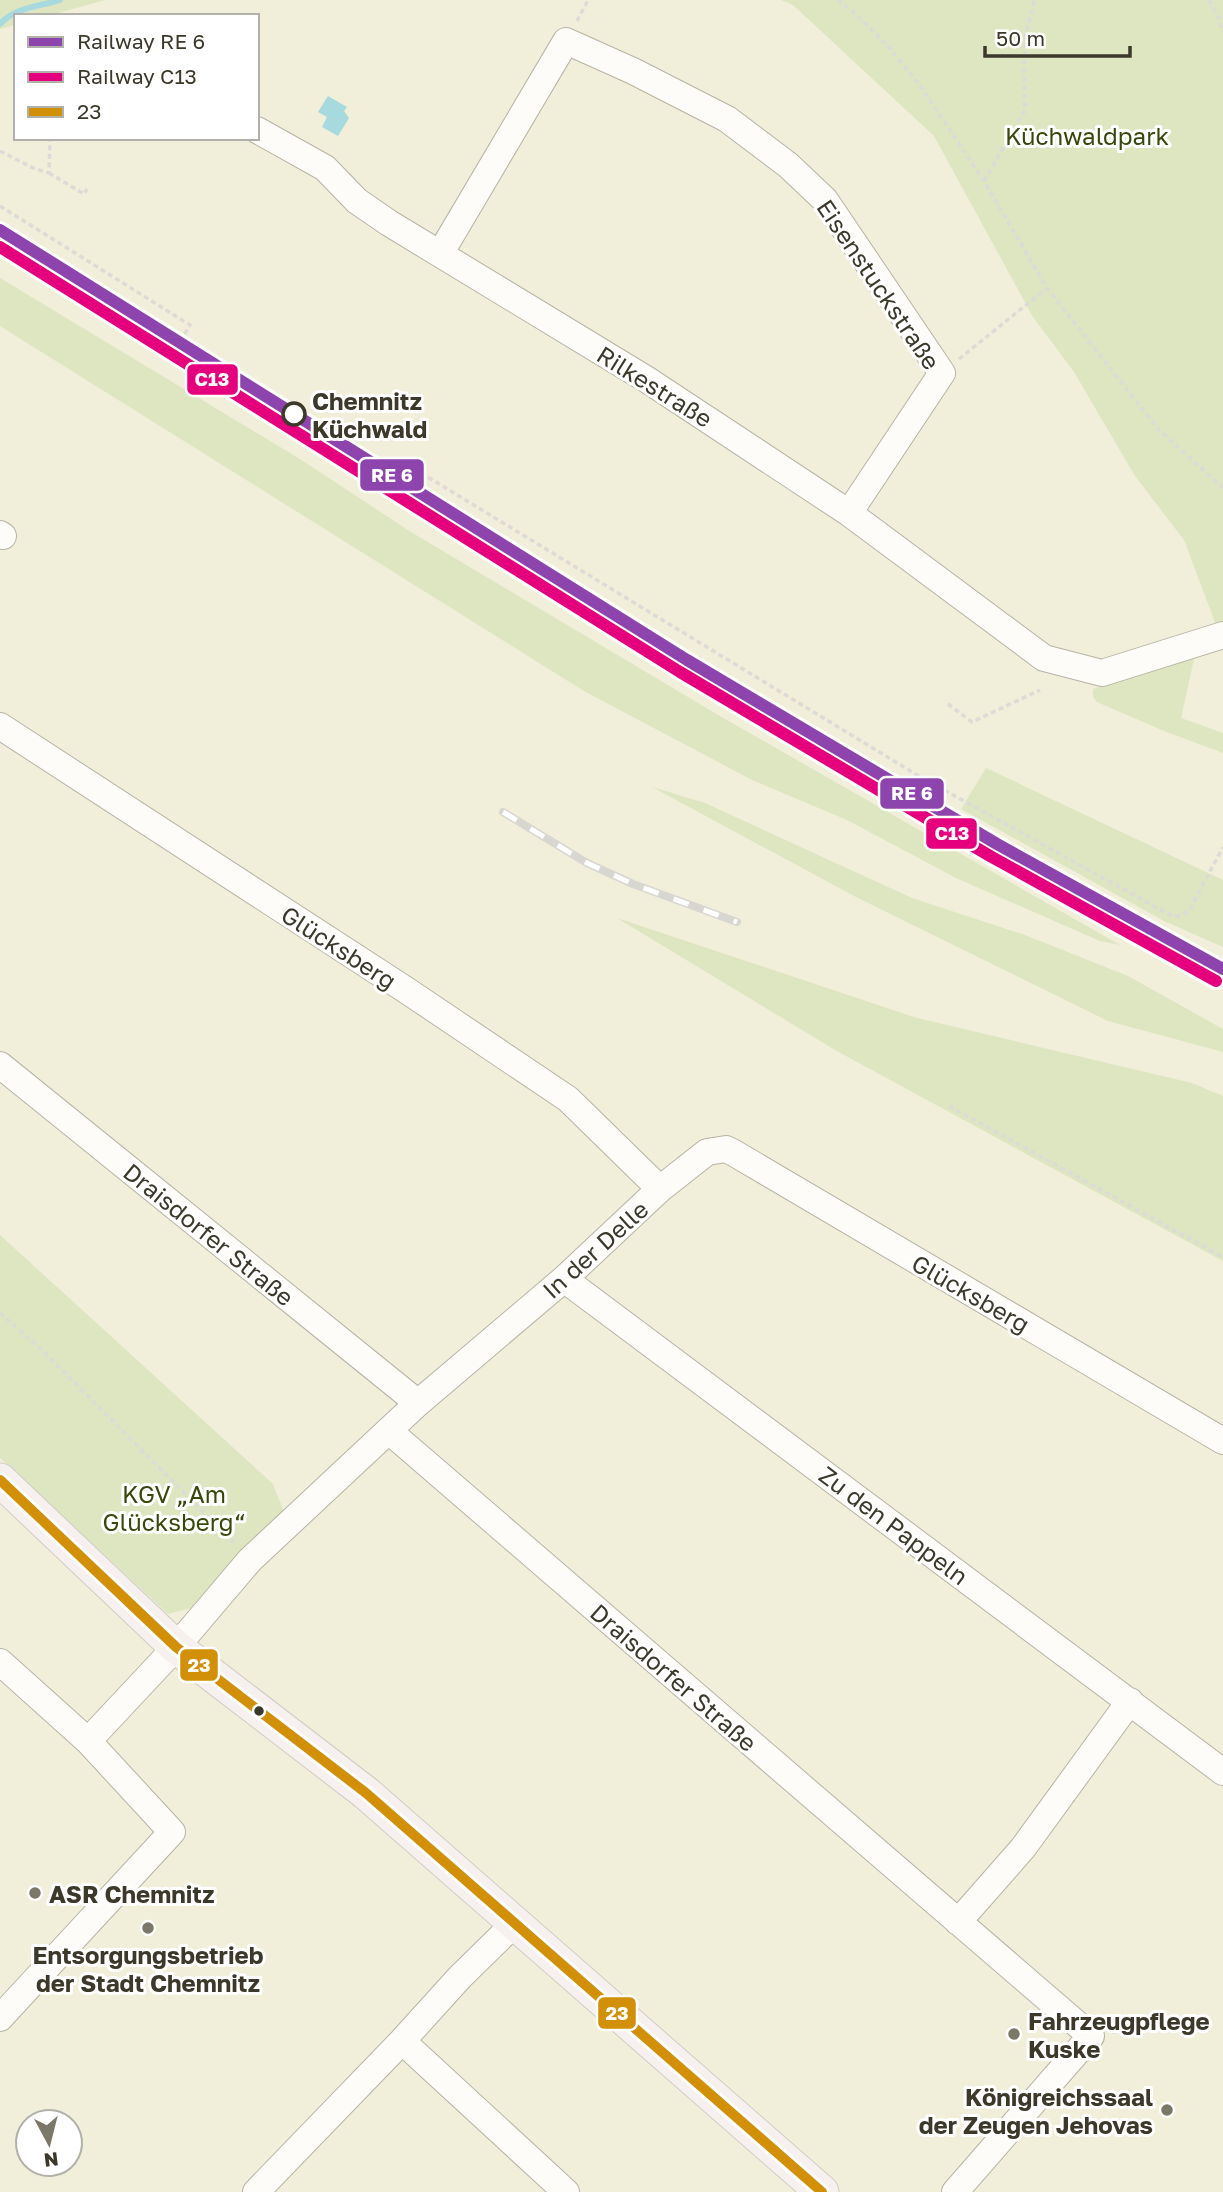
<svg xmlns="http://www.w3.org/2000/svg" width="1223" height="2192" font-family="'Golos Text',sans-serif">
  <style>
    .green { fill: #dee6c1 }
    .water { fill: #a6dade }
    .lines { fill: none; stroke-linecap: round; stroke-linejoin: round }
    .stream { stroke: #a6dade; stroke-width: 6 }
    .minor-casing { stroke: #b7b4a5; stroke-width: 28 }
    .major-casing { stroke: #cfcdc3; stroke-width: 35 }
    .path { stroke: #dddbd5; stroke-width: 3.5; stroke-dasharray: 5 3.5; stroke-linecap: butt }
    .minor { stroke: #fdfcf9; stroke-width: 26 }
    .major { stroke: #f6f0ee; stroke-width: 33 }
    .rail-casing { stroke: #d8d6d1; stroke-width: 8 }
    .rail { stroke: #fff; stroke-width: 5; stroke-dasharray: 16; stroke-linecap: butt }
    .bus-1-casing { stroke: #fff; stroke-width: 16 }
    .bus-1 { stroke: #d29009; stroke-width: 10 }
    .rail-1-casing { stroke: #fff; stroke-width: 18 }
    .rail-2-casing { stroke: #fff; stroke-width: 18 }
    .rail-1 { stroke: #8e44ad; stroke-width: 12 }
    .rail-2 { stroke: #e5007d; stroke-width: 12 }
    .stop-dot { fill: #fff; stroke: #3c392b; stroke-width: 3.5 }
    .bus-dot { fill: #3c392b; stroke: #fff; stroke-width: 2.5 }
    .poi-dot { fill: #7b7868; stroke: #fff; stroke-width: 2.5 }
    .labels { text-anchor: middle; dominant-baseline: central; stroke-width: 6; stroke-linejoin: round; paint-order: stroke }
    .park-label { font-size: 24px; fill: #38480a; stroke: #fff }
    .street-label { font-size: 24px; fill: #3c392b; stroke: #fff }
    .stop-label { font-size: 24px; font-weight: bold; fill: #3c392b; stroke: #fff; text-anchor: start }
    .poi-label { font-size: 24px; font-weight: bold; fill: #3c392b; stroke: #fff; text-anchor: start }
    .line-badge { stroke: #fff; stroke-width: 2.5 }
    .badge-label { font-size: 19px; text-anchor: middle; font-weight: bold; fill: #fff }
  </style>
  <rect width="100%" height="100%" fill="#f1eeda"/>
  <path class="green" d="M0 0H105L48 16H16V25L0 29Z
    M781 0H1223V632L1219 633 1184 540 1135 476 1074 372 1033 317 934 136 793 5Z
    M0 278 300 459 411 532 713 712 1120 945 1100 941 956 878 847 820 752 780 584 691 0 326Z
    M1196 650 1181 718 1223 733V753L1164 731 1097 702 1093 697V689Z
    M986 768 1223 880V947L1164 921 961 809Z
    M652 787 705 803 912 898 1025 935 1128 976 1223 1029V1052L1108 1021 856 897Z
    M617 918 917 1018 1192 1083 1223 1096V1261L835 1050Z
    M0 1235 273 1484 284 1512 198 1606 168 1614 0 1458Z"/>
  <path class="water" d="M328 96 347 107 344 111 349 118 338 136 322 127 327 117 318 112Z"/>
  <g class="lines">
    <path class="stream" d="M0 24C16 7 38 7 60 0"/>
    <g class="minor-casing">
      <path id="minor" d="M257 130 325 168 357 201 389 223 646 379 849 513 1044 658 1102 673 1223 635
        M440 254 566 41 633 71 727 119 788 165 825 200 942 373 849 513
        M0 534 3 536
        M0 726 406 990 568 1099 660 1189
        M0 1065 418 1403
        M564 1279 1223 1772
        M389 1431 1091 2036 955 2192
        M0 1662 88 1741 176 1647 250 1560 418 1403 564 1279 660 1189 707 1152 726 1149 734 1153 1223 1441
        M958 1922 1023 1848 1130 1701
        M0 2018 172 1832 88 1741
        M402 2041 566 2192
        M256 2192 402 2041 460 1977 514 1924"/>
    </g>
    <g class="major-casing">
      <path id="major" d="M0 1480 176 1647 366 1793 822 2192"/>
    </g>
    <path class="path" d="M838 0 857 15 887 45 919 84 984 181 1047 288 1158 429 1223 488
      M1209 0 1217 14 1223 32
      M577 21 588 0
      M0 151 33 168 49 173 50 138
      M49 173 84 194 87 189
      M984 181 1025 110 1024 69 1026 34 1034 0
      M0 206 190 325 183 337
      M959 359 1047 288
      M403 474 408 465 917 775 1172 916H1181L1190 909 1223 847
      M948 704 972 722 1040 690
      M949 1106 1223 1257
      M0 1313 42 1350 234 1543
      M1112 2032 1151 2026"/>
    <use href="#minor" class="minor"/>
    <use href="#major" class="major"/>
    <g class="rail-casing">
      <path id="rail" d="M503 812 587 863 633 884 737 922"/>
    </g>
    <use href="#rail" class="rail"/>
    <g class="bus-1-casing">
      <path id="bus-1" d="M0 1480 176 1647 366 1793 822 2192"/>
    </g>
    <use href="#bus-1" class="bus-1"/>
    <g class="rail-1-casing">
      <path id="rail-1" d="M0 230 687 660 997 844 1223 969"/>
    </g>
    <g class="rail-2-casing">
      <path id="rail-2" d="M0 247 680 672 990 856 1216 981"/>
    </g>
    <use href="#rail-1" class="rail-1"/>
    <use href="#rail-2" class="rail-2"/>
  </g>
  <circle class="stop-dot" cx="294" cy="414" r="11"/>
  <circle class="bus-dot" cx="259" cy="1711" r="6"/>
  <g class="poi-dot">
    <circle cx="35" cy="1893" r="7"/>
    <circle cx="148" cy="1928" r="7"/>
    <circle cx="1014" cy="2034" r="7"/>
    <circle cx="1167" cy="2110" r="7"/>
  </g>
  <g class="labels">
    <g class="park-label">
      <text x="1087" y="135">Küchwaldpark</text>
      <text x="174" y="1493">KGV „Am<tspan x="174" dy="28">Glücksberg“</tspan></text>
    </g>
    <g class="street-label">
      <text transform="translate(879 284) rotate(56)">Eisenstuckstraße</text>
      <text transform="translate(655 386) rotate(32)">Rilkestraße</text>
      <text transform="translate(339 947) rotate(33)">Glücksberg</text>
      <text transform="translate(209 1234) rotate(39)">Draisdorfer Straße</text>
      <text transform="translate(595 1249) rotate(-42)">In der Delle</text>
      <text transform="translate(971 1293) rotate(30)">Glücksberg</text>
      <text transform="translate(894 1525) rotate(37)">Zu den Pappeln</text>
      <text transform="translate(674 1677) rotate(41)">Draisdorfer Straße</text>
    </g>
    <g class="stop-label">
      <text x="312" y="400">Chemnitz<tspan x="312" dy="28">Küchwald</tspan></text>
    </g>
    <g class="poi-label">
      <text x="49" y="1893">ASR Chemnitz</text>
      <text x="148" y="1954" text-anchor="middle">Entsorgungsbetrieb<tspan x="148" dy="28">der Stadt Chemnitz</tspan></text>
      <text x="1028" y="2020">Fahrzeugpflege<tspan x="1028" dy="28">Kuske</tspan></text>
      <text x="1153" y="2096" text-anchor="end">Königreichssaal<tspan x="1153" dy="28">der Zeugen Jehovas</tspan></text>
    </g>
  </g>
  <g class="line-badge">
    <rect x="186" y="363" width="53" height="33" rx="7" fill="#e5007d"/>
    <rect x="359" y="458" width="66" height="34" rx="7" fill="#8e44ad"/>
    <rect x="879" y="777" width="66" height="33" rx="7" fill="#8e44ad"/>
    <rect x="925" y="817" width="53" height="33" rx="7" fill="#e5007d"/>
    <rect x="179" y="1648" width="40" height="34" rx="7" fill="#d29009"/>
    <rect x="597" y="1996" width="40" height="34" rx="7" fill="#d29009"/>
  </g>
  <g class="badge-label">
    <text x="212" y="386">C13</text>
    <text x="392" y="482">RE 6</text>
    <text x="912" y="800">RE 6</text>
    <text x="952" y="840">C13</text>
    <text x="199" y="1672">23</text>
    <text x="617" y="2020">23</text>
  </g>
  <rect x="14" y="14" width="245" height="126" fill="#ffffff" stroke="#b1b0aa" stroke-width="2"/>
  <rect x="28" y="37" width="35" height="10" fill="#8e44ad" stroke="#b1b0aa" stroke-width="2"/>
  <text x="77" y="49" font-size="21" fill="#3c392b">Railway RE 6</text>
  <rect x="28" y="72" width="35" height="10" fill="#e5007d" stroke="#b1b0aa" stroke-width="2"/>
  <text x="77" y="84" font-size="21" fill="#3c392b">Railway C13</text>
  <rect x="28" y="107" width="35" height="10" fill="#d29009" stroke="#b1b0aa" stroke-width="2"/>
  <text x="77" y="119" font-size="21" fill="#3c392b">23</text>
  <g transform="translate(49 2143) rotate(173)"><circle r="33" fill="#ffffff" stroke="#b1b0aa" stroke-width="2"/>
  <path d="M0-5L12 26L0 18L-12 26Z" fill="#7b7868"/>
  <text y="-10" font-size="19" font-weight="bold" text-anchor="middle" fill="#3c392b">N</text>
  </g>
  <path d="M985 46v10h145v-10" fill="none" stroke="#3c392b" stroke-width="3.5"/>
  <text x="996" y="46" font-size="21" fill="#3c392b" stroke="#ffffff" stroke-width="5" paint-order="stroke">50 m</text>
</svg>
